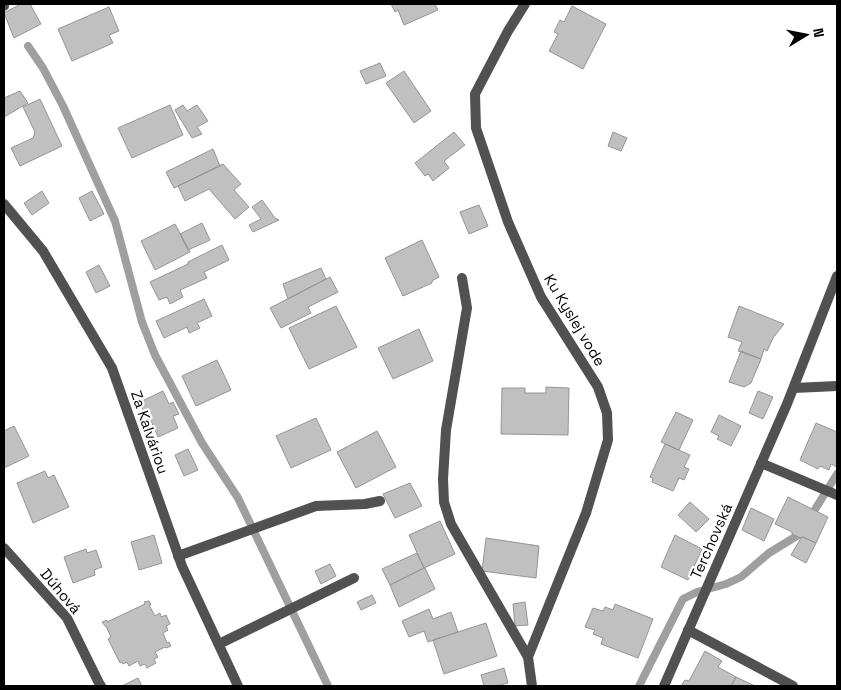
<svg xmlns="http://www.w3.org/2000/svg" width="841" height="690" font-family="'Space Grotesk',sans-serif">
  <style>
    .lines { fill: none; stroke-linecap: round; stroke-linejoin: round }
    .stream { stroke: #9f9f9f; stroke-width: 8 }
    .building { fill: #c0c0c0; stroke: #959595 }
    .service { stroke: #515151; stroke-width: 10 }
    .minor { stroke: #515151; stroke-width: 10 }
    .labels { text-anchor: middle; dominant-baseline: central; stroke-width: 4.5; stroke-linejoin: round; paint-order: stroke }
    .street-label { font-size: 15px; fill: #000; stroke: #fff }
  </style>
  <rect width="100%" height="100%" fill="#fff"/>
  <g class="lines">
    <path class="stream" d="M28 46 43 68 63 106 115 221 142 322 155 355 202 443 238 498 328 686
      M809 519 837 474
      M639 686 683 599 697 592 726 584 741 577 769 553 800 534 803 529"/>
  </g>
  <path class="building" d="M21 4H30L41 24 14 38 4 13Z
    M391 4H435L438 10 404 25 398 10 395 12Z
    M572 6 606 24 583 69 549 51 558 34 554 32 560 20 564 22Z
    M109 7 119 31 109 35 113 43 72 61 58 29Z
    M380 63 386 76 366 84 360 71Z
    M404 71 431 111 414 123 386 83Z
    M20 91 28 103 4 117V98Z
    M40 99 62 146 20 166 11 148 33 138 35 132 23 107Z
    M170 105 183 135 132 158 118 128Z
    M183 105 187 111 197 105 208 121 197 127 202 134 192 138 175 110Z
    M454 132 465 145 444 161 449 168 433 181 428 174 425 176 415 163Z
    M613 132 627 138 621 151 608 146Z
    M213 149 220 166 174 188 166 172Z
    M223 164 241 184 234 190 249 207 235 219 209 189 185 201 178 186Z
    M42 191 49 203 32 215 24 203Z
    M92 191 104 214 90 221 79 198Z
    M262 200 275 218 279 220 253 232 249 225 261 219 252 207Z
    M479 205 488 226 469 234 460 212Z
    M202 223 210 240 188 250 180 234Z
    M175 224 190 252 155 270 141 241Z
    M422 240 439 277 432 281V283L403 296 385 258Z
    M222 245 229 260 204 272 207 278 180 290 183 297 170 304 167 297 159 300 150 282 188 264V262Z
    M99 265 110 286 96 293 86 272Z
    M321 268 326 279 288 299 283 284Z
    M330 277 338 292 308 307 311 313 281 328 270 308Z
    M204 299 212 316 197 323 200 328 189 333 187 327 164 338 156 321Z
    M336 306 357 347 309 369 289 328Z
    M739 306 784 324 773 338 767 351 764 349 761 359 738 351 742 342 728 337Z
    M419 329 433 361 393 379 378 348Z
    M741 351 761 359 751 383 744 387 729 382Z
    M217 360 231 390 196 406 182 376Z
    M546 387 569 388 568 435 501 434 502 388H525V393H546Z
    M163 391 169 404 173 402 179 414 173 416 178 428 158 437 148 414 145 415 140 402Z
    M758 391 773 397 763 419 749 413Z
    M676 412 693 420 679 450 661 442Z
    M719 415 741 426 731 446 717 439 719 436 711 432Z
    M316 418 331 450 291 468 276 436Z
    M816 423 837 432V467L831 464 829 470 820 466 818 469 800 460Z
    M14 426 29 456 4 468V431Z
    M377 431 396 467 356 488 337 452Z
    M665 444 690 455 684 467 689 469 684 480 679 478 673 491 652 482 653 478 650 477Z
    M188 449 198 470 184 476 175 455Z
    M45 471 48 478 54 475 69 507 33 523 17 483Z
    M410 483 422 506 395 518 383 494Z
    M788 497 828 517 816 543 803 537 801 538 792 534V532L775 524Z
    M690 502 709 519 696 532 678 515Z
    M751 508 774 519 764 541 742 530Z
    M440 521 455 554 424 568 409 535Z
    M154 535 162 563 139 570 131 542Z
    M675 535 702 549 688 580 661 567Z
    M803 537 816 543 806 563 791 555 801 538Z
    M486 538 539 546 536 578 482 571Z
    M86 549 87 553 96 550 102 567 94 570 95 575 73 583 64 557Z
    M417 553 424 568 390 585 382 569Z
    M330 564 336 576 321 584 315 571Z
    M424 568H425L435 589 399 607 390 585Z
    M372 595 376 603 361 610 357 602Z
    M149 601 151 605H149L155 616 160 613 161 617 166 615 170 624 166 626 168 630 163 633 167 643 169 642 171 646 166 648 165 647 155 652 158 657 154 659 156 663 147 668 145 664 140 666 138 661 129 666 127 662 123 664 122 662 120 663 108 639 111 637 106 626H105L102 622 107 620V622L145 604 144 602Z
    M525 602 528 625 515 626 513 604Z
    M615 604 653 619 638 658 601 644 603 638 593 634 595 630 585 627 593 608 603 611 605 607 613 610Z
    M429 609 433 619 451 612 458 632 428 642 424 631 409 637 402 621Z
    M486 623 497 656 444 674 433 640Z
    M705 651 722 661 718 667 736 677 731 686H681L685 680 689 681Z
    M504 668 508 683 496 686H484L481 675Z
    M736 677 755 686H731Z
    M138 678 142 686H122Z"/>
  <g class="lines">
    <path class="service" d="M794 388 837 386
      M761 463 837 495
      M178 556 316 506 365 504 380 501
      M688 630 793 686
      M219 644 354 578"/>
    <path class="minor" d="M525 4 508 31 475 94 476 128 508 222 541 297 598 387 607 413 608 440 586 513 528 657
      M4 6V4
      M4 204 43 251 112 368 182 566 238 686
      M462 278 467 308 446 430 443 479 444 502 451 524 528 657 532 686
      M4 548 67 618 99 683 101 686
      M664 686 787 404 837 276"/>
  </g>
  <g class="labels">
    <g class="street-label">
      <text transform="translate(575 320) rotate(59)">Ku Kyslej vode</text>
      <text transform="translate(150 432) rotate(71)">Za Kalváriou</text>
      <text transform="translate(711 541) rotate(-66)">Terchovská</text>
      <text transform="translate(61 591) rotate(50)">Dúhová</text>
    </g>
  </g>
  <rect width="841" height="690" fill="none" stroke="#000000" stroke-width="10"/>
  <g transform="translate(806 35) rotate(80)" stroke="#ffffff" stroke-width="4" paint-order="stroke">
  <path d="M0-4L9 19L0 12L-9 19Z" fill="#000000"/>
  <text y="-8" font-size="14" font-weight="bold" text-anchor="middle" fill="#000000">N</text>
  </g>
</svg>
